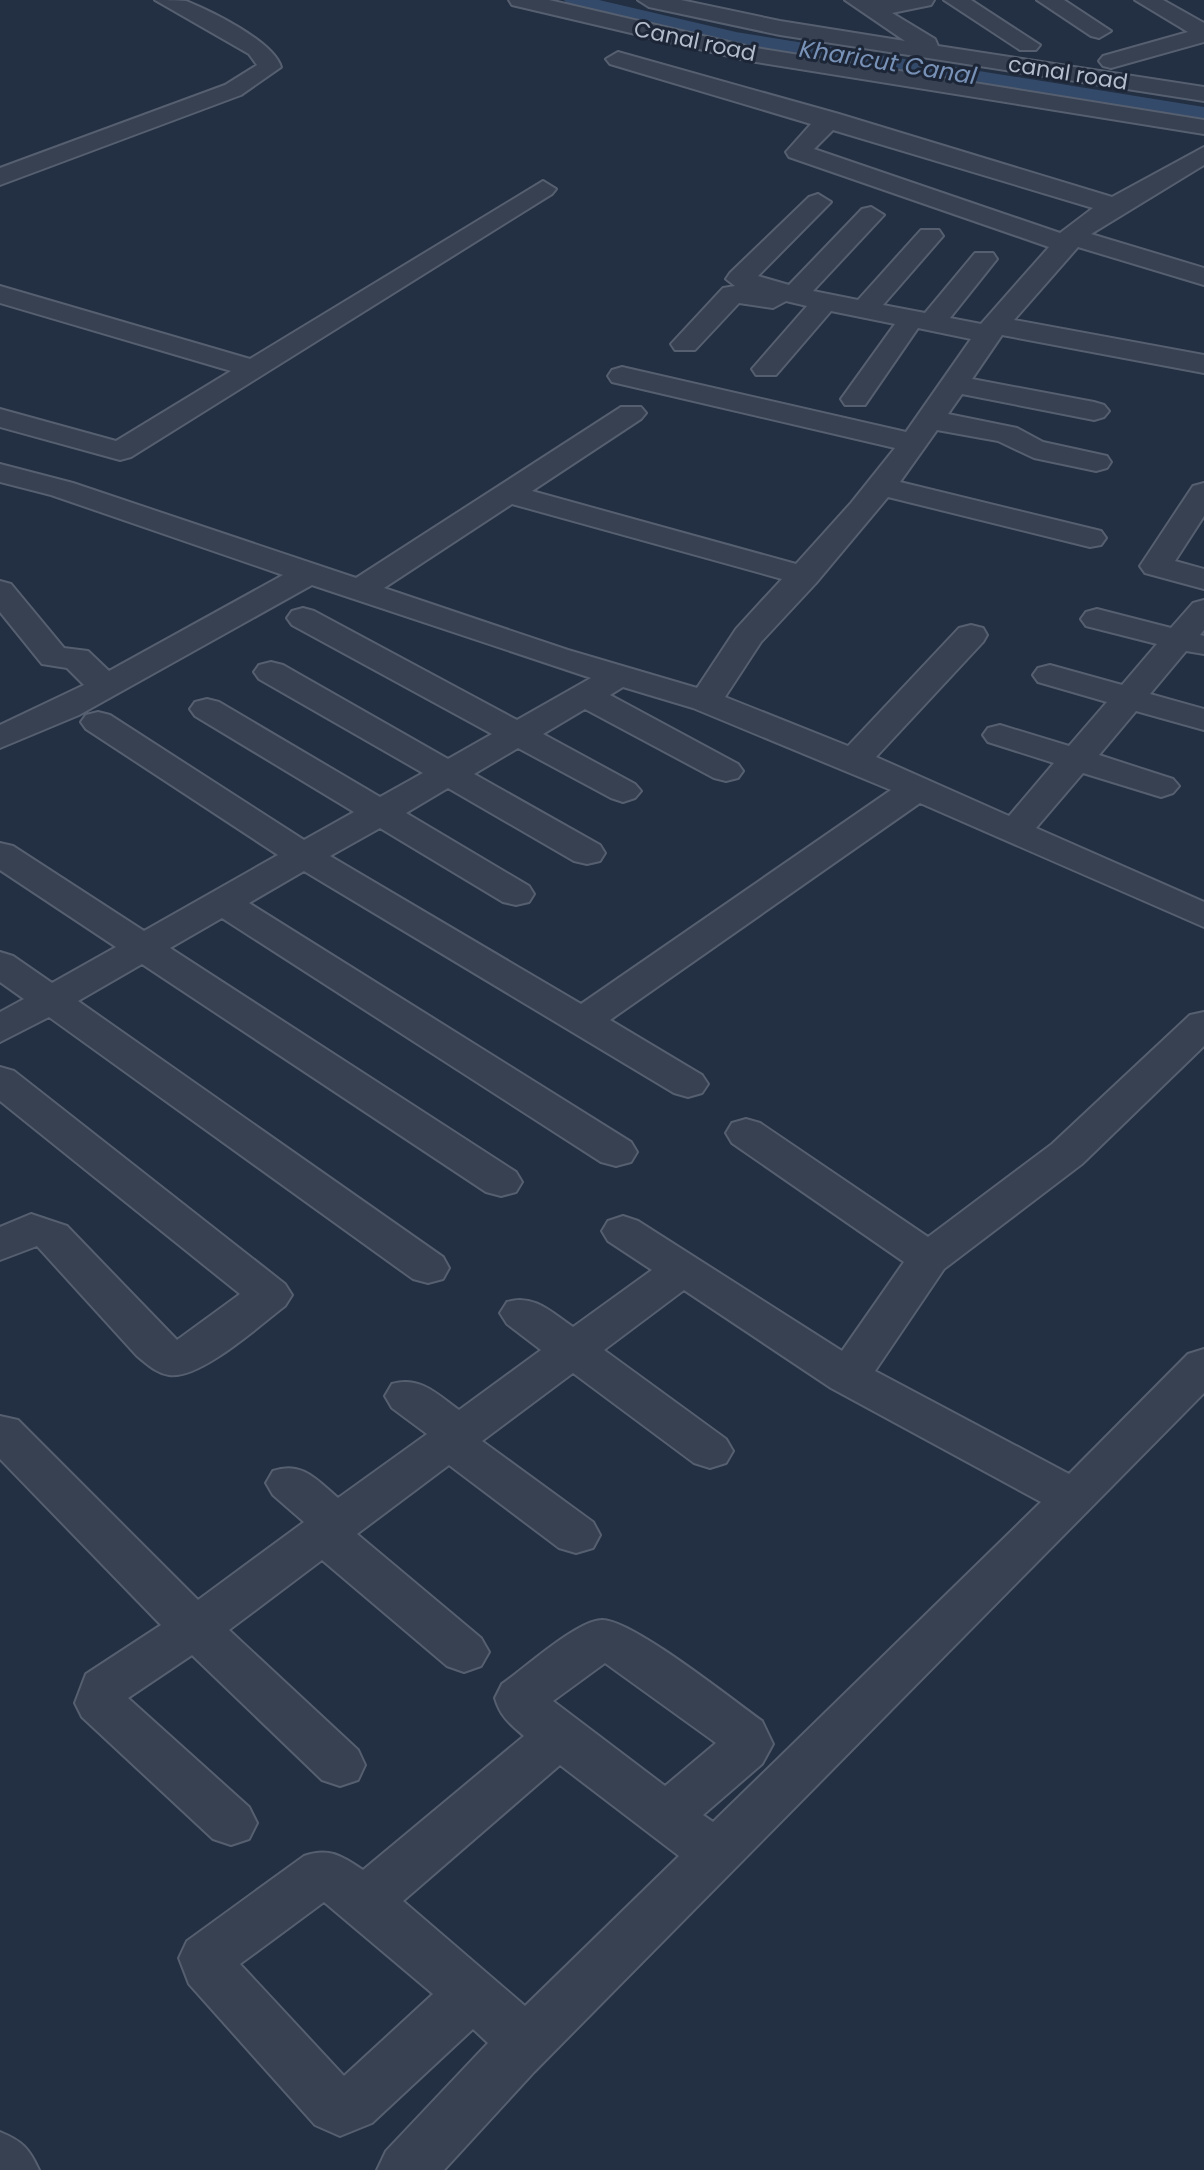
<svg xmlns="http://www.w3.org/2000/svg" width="1204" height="2170" font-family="Poppins,sans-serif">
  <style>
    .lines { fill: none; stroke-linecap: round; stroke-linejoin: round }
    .canal { fill: #344a6a; fill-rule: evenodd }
    .minor-casing { stroke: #555f6f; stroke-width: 4 }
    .minor { fill: #374152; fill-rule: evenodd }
    .labels { text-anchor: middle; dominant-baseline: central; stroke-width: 6; stroke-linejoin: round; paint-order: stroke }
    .far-street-label { font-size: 22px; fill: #b4bdcc; stroke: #1c2637 }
    .far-water-label { font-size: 24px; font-style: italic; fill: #7891b6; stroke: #1c2637 }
  </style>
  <rect width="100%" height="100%" fill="#232f42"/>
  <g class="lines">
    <path class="canal" d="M564 0H599L736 32 1204 107V119L736 44 567 4Z"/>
    <g class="minor-casing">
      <path id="minor" d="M155 0C164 0 177 0 186 1 211 11 273 41 281 67L241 95 0 185V168L225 85 257 65 249 54Z
        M509 0H549L750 47 1204 120V134L750 61 512 5Z
        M638 0H681L780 21 905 41 845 0H934L931 5 892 13 935 39 938 46 1204 87V101L780 35 649 7Z
        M944 0H971L1040 45 1036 50H1020Z
        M1037 0H1064L1111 31 1099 38 1091 36Z
        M1135 0H1163L1204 23V42L1111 68 1103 66 1099 61 1103 56 1188 32Z
        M618 52 839 114 1112 197 1204 147V165L1091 234 1204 268V285L1078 247 1014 320 1204 355V373L1002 335 972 379 1094 402 1104 405 1109 411 1104 417 1094 420 962 394 948 414 1017 428 1043 442 1107 456 1111 462 1107 468 1096 471 1034 458 998 441 937 430 900 482 1101 531 1106 538 1101 545 1090 547 888 497 816 583 761 642 725 697 848 746 959 628 971 625 983 628 987 635 983 642 876 757 1009 816 1054 763 988 742 983 735 988 728 1000 725 1069 746 1107 702 1038 682 1033 675 1038 668 1050 665 1122 685 1157 644 1086 626 1081 619 1086 612 1097 609 1171 628 1193 603 1204 600V630L1200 635 1204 636V654L1186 651 1150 694 1204 709V730L1136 711 1099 755 1173 779 1179 786 1173 793 1161 797 1083 773 1036 828 1204 902V927L920 803 610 1020 702 1075 708 1084 702 1093 688 1097 674 1093 304 871 249 903 631 1142 637 1152 631 1162 616 1166 601 1162 222 918 170 948 516 1172 522 1182 516 1192 501 1196 486 1192 142 964 78 1001 443 1257 449 1268 443 1279 428 1283 413 1279 49 1017 0 1042V1012L24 999 0 982V952L13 956 52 983 116 947 0 870V843L13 846 144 931 278 855 86 729 81 722 86 715 98 712 110 715 304 840 354 812 195 716 190 709 195 702 207 699 219 702 380 797 423 773 259 679 254 672 259 665 271 662 283 665 448 759 492 734 292 625 287 618 292 611 303 608 314 611 517 720 591 678 312 585 79 715 0 748V725L84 685 67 668 42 664 0 612V581L11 584 64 648 88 651 109 671 283 575 51 495 0 482V464L73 483 356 578 621 407H641L646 413 641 419 532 491 796 564 851 503 895 448 612 382 608 376 612 370 622 367 906 432 971 339 918 328 865 405H845L841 399 895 324 831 311 776 375H756L752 369 807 306 786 301 773 308 739 303 695 350H675L671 344 723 288 735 286 726 279 730 273 809 197 818 194 831 202 758 276 789 285 862 209 871 207 884 215 813 291 858 300 921 230H939L943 236 883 305 925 313 975 253H993L997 259 950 318 981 324 1049 247 789 157 786 152 811 124 610 64 606 59ZM833 130 1093 208 1060 233 814 149ZM512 504 782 579 736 629 697 688 568 650 384 588ZM623 687 693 708 891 790 581 1004 330 856 380 828 503 902 516 905 529 902 534 894 529 886 406 813 448 788 574 861 587 864 600 861 605 853 600 845 474 774 518 748 611 798 623 802 635 798 641 791 635 784 543 734 585 709 714 778 726 781 738 778 743 771 738 764 610 695Z
        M543 181 556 189 552 194 131 457 120 460 0 427V409L116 441 231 371 0 303V286L250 359Z
        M1204 483V516L1175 561 1204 569V589L1145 573 1140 566 1189 492 1193 486Z
        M1204 1012V1046L1082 1164 944 1269 875 1371 1069 1474 1188 1354 1204 1349V1393L534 2072 444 2170H377L386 2151 488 2043 473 2029 372 2123 340 2136 315 2125 189 1984 179 1958 187 1941 304 1856C329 1847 342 1856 363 1870L524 1736C510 1724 500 1716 495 1698L502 1684C525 1668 575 1622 601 1620 629 1617 734 1701 762 1721L773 1744 762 1764 703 1815 713 1822 1041 1502 831 1388 684 1290 604 1350 726 1439 733 1451 726 1463 710 1468 694 1463 573 1373 482 1441 593 1522 600 1535 593 1548 576 1553 559 1548 449 1465 357 1534 481 1638 489 1652 481 1666 464 1672 447 1666 322 1560 229 1630 358 1750 365 1765 358 1780 340 1786 322 1780 192 1655 128 1698 249 1807 257 1823 249 1839 231 1845 213 1839 82 1717 75 1703 86 1674 161 1625 0 1459V1416L18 1420 198 1600 304 1522 273 1495 266 1483 273 1471C302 1461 317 1480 338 1498L427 1434 392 1408 385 1396 392 1384C420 1376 437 1394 459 1410L541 1350 507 1324 500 1313 507 1302C534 1294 551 1312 573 1327L652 1270 608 1241 602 1231 608 1221 623 1216 638 1221 842 1351 904 1262 732 1143 726 1133 732 1123 746 1119 760 1123 928 1237 1052 1144 1190 1015ZM605 1663 716 1743 665 1786 553 1701ZM560 1765 679 1856 525 2006 403 1901ZM324 1902 433 1994 344 2076 240 1964Z
        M0 1067 14 1071 285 1284 292 1295 285 1306C261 1324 200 1380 169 1375 156 1373 147 1364 137 1356L37 1246 0 1260V1227L31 1214 67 1226 177 1340 240 1294 0 1101Z
        M0 2132C22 2141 29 2148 39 2170H0Z"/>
    </g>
    <use href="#minor" class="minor"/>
  </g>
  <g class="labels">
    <g class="far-street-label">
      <text transform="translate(695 41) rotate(12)">Canal road</text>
      <text transform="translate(1068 73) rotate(9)">canal road</text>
    </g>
    <g class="far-water-label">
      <text transform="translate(888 62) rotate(9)">Kharicut Canal</text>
    </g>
  </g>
</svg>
